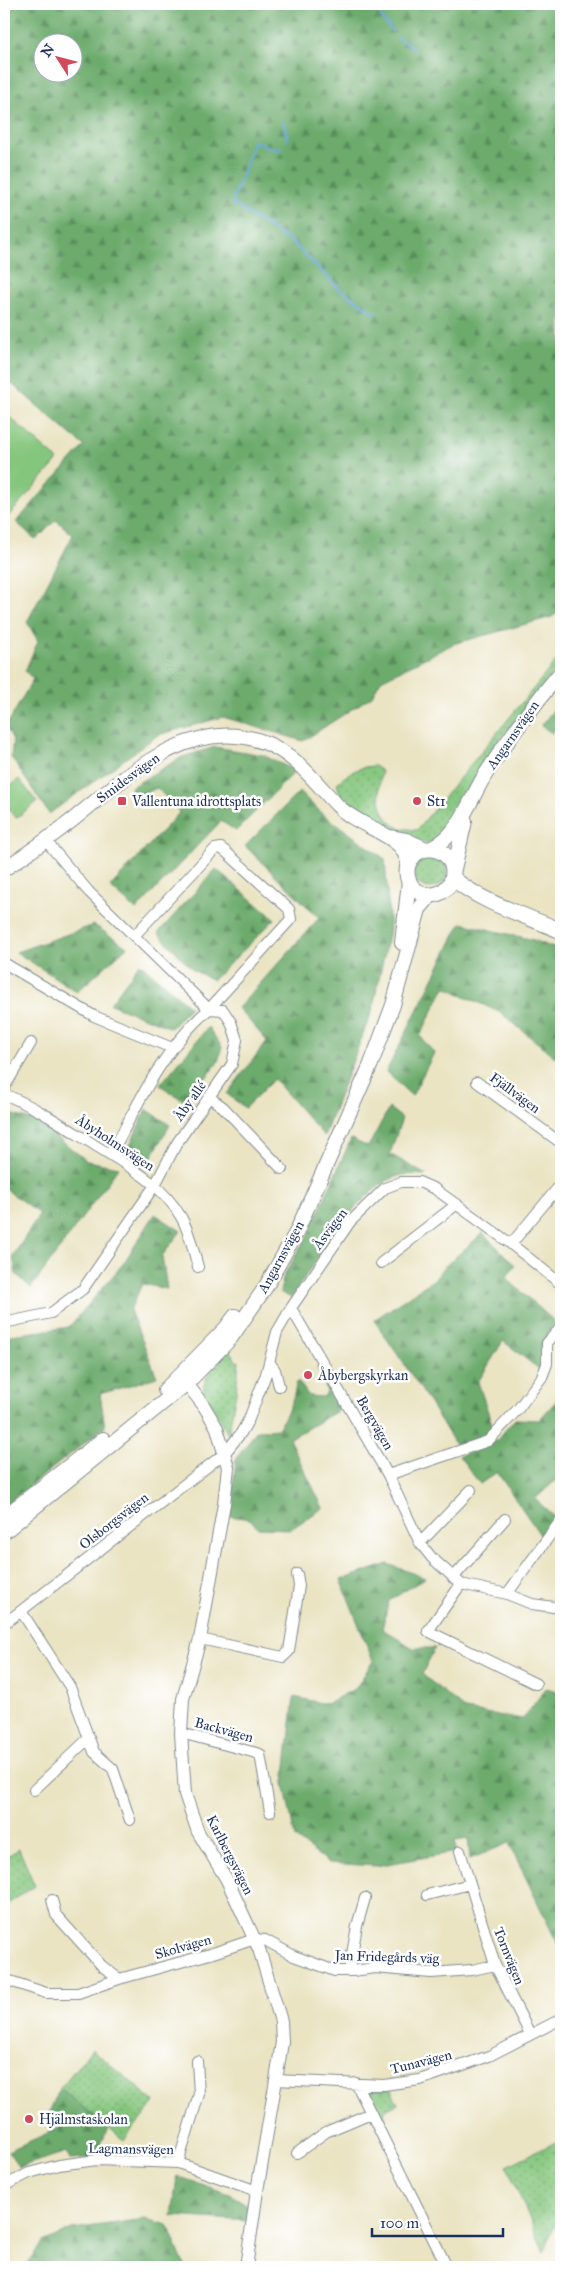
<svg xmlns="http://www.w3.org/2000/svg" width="565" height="2271" font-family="'IM FELL Great Primer',serif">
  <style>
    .grass { fill: url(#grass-dots); stroke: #507a6e }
    .forest { fill: url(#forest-firs); stroke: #446d65; fill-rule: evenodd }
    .pitch { fill: #85c67d; stroke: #507a6e }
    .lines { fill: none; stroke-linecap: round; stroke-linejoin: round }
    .stream { stroke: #62a3d5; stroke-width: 2.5 }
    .minor-casing { stroke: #828a90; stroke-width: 12 }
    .tertiary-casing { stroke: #828a90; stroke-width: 14 }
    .secondary-casing { stroke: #828a90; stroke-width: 16 }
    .primary-casing { stroke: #828a90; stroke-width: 17 }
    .minor { stroke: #fff; stroke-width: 10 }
    .tertiary { stroke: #fff; stroke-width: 12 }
    .secondary { stroke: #fff; stroke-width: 14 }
    .primary { stroke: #fff; stroke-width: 15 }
    .poi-dot { fill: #d1495b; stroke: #fff; stroke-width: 2 }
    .labels { text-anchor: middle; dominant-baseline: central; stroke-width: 5; stroke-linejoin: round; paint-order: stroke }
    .street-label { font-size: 14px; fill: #1b2f5e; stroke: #fff }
    .poi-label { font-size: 14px; fill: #1b2f5e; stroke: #fff; text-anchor: start }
  </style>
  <defs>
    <pattern id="grass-dots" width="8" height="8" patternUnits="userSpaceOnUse" patternTransform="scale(1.25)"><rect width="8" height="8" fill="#85c67d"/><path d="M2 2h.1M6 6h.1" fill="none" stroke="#6ca16a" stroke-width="1.8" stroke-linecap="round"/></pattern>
    <pattern id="forest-firs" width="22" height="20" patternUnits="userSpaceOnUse" patternTransform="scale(1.25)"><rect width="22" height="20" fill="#6cab6c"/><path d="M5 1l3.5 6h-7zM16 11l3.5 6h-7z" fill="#588c5c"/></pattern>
  </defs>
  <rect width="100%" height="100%" fill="#fff"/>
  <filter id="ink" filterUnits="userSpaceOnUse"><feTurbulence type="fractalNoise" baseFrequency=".02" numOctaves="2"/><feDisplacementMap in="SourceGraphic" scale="10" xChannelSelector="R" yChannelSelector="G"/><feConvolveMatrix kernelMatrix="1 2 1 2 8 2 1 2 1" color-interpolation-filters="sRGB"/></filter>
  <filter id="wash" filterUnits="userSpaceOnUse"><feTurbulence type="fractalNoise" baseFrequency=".0096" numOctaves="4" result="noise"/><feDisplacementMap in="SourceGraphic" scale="20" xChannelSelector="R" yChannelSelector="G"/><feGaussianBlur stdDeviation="1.12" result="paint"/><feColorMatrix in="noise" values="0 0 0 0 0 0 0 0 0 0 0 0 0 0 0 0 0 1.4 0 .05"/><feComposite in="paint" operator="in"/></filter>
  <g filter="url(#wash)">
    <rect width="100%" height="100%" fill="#eae4c3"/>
    <path class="grass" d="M561 655V663L498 741 468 791 449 831 432 842 421 843 391 831 355 809 341 798 337 783C349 773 359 766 375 766L382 772C377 787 378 814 394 825 400 829 409 829 417 830Z
      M413 871a17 17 0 1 1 34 0a17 17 0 1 1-34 0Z
      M229 1350 237 1362 239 1361 236 1393 228 1435C206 1387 186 1396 229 1350Z
      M19 1849 35 1886 4 1906V1858Z
      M92 2049 155 2102 124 2140 60 2088Z
      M391 2089 398 2104 383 2111 385 2119 380 2121 370 2096 371 2091Z
      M561 2142V2209L544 2252 507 2166 552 2144Z"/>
    <path class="forest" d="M4 4H561V610L552 617 453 644 381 680 372 696 303 741 223 717 158 735 49 814 11 757 13 740 6 727 33 679 25 671 38 641 27 622 73 535 56 520 36 540 16 522 84 446 4 377ZM42 42H72V72H42Z
      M561 700V722L552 733 541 726Z
      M215 747 263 755 296 771 236 831 221 821 136 910 110 887 180 812 157 788 134 797 131 787 182 757Z
      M299 792 324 815 385 859 390 929 372 1011 324 1136 274 1079 245 1108 227 1094 267 1041 238 1008 319 918 245 846Z
      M216 869 275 919 213 980 193 970 158 933Z
      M461 923 534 940 561 951V1062L501 1013 445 987 420 1036 434 1053 412 1096 386 1072Z
      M94 925 127 947 77 992 16 952Z
      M140 963 190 1007 171 1028 110 1004Z
      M208 1027 222 1047 218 1062 187 1103 160 1085Z
      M389 1108 402 1118 390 1154 426 1175C419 1175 410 1173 403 1175 360 1183 315 1263 291 1298L280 1292 284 1275 308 1235 351 1139 368 1147Z
      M146 1109 170 1125 147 1165 127 1152Z
      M8 1113 38 1122 87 1161 119 1167 31 1288 16 1274 13 1256 40 1214 4 1188V1122Z
      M155 1214 181 1231 162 1256 167 1289 142 1284 130 1310 157 1377 100 1394 105 1427 4 1506V1336L69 1327 123 1264Z
      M483 1233 515 1265 506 1278 555 1322C546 1335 541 1346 544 1362L539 1369 503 1341 478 1382 494 1430 457 1447 419 1386 374 1320 436 1278 443 1268Z
      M322 1363 346 1406 289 1439 323 1508 291 1529 258 1528 250 1519 230 1516 236 1459 257 1430 278 1429C286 1414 295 1400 296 1383L298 1381 309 1396 323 1397 327 1393 325 1382 317 1369Z
      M561 1379V1481L558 1478 535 1499 558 1520 543 1539 497 1472 480 1484 459 1456 497 1440 515 1419 539 1420 557 1400Z
      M388 1564 425 1578 389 1601 382 1629 413 1648H435L422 1674 465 1710 523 1719 546 1688 561 1692V1951L509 1843 470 1859 468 1839 455 1841 456 1852 376 1866 329 1863 295 1838 284 1783 294 1697 326 1704 356 1688 373 1661 341 1580Z
      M60 2088 108 2128 95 2158 70 2160 66 2152 19 2167 8 2151 61 2127 49 2112Z
      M177 2176 230 2194 246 2204 249 2221 172 2216Z
      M146 2219 168 2225 185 2267H24L43 2242 72 2229Z"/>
    <path class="pitch" d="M4 412 58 460 4 521Z
      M19 779 37 802 16 818 4 802V791Z"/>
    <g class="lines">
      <path class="stream" d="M381 17 392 31
        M398 38 413 47
        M283 121 288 140
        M281 147 277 150 254 141 232 203 293 243 340 289 376 314"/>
    </g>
  </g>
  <g filter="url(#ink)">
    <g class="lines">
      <g class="minor-casing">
        <path id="minor" d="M46 841 89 892 209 1009 291 919 289 909 226 852 221 848 215 849 134 936
          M4 963 94 1016 172 1048
          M477 1082 561 1143
          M4 1088 31 1043
          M4 1094C36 1107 64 1126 93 1144 126 1165 161 1182 181 1217 190 1232 193 1250 198 1267
          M209 1097 223 1107 282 1169
          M511 1244 561 1284
          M381 1263 457 1204
          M291 1308 388 1475 420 1543 432 1558 461 1584 507 1594 532 1604 561 1608
          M4 1323 51 1313 83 1289 155 1185 177 1143 232 1064 237 1040 231 1022 223 1010 209 1009C164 1048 138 1102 111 1155
          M269 1362 275 1370 279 1386
          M388 1475 488 1441 518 1409 542 1377 547 1364V1343L561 1327
          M420 1543 471 1490
          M453 1578 505 1519
          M461 1584 428 1631 536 1684
          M507 1594 561 1520
          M21 1611 70 1687 94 1752 113 1769 130 1820
          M4 1624 225 1453 241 1433 249 1419 266 1374 277 1332 291 1308 350 1222 385 1188 401 1182H419L435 1189 511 1244 561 1184
          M200 1639 283 1657 289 1651 299 1586 297 1574
          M181 1733 260 1754 270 1812
          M34 1790 89 1738
          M460 1851 495 1965 530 2034
          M427 1895 470 1884
          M52 1900 56 1915 102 1966 119 1979 210 1954 255 1939 265 1940 294 1956 335 1971H353L375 1968 431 1973 472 1970 495 1965
          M349 1971 357 1926 365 1898
          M4 1979 46 1993H78L119 1979
          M276 2080 384 2085 420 2080 489 2056 561 2019
          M356 2083 447 2267
          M297 2153 326 2132 371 2113
          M178 2163 199 2094 197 2061
          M4 2186 29 2173 59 2165 97 2160 178 2163 257 2191"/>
      </g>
      <g class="tertiary-casing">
        <path id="tertiary" d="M181 1376 204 1406 217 1428 228 1467 224 1504 200 1639 183 1699 181 1733 185 1794 198 1832 227 1880 259 1949 281 2021 282 2042 276 2080 257 2191 246 2267"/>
      </g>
      <g class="secondary-casing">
        <path id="secondary" d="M389 837 406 840 426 849
          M432 848C460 834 469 801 485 775 508 739 534 704 561 672
          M4 869C29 853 52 836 75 818 128 775 191 714 266 743 296 755 315 782 337 805 354 823 384 830 400 846 404 851 406 857 409 863
          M454 869 465 821
          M402 943 409 882
          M165 1390 226 1328 235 1316
          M4 1517 103 1439
          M4 1532 187 1383 230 1339 265 1288 296 1233 371 1064 393 1005 419 909 430 896"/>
      </g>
      <g class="primary-casing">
        <path id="primary" d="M407 872a23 23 0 1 1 46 0a23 23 0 1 1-46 0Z
          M453 878C479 902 528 916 561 931"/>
      </g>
      <use href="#minor" class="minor"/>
      <use href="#tertiary" class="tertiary"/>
      <use href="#secondary" class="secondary"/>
      <use href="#primary" class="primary"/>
    </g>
  </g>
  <g class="poi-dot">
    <rect x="117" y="796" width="10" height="10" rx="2.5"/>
    <circle cx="417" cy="801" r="5"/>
    <circle cx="308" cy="1375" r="5"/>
    <circle cx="29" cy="2119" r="5"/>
  </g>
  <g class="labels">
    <g class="street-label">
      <text transform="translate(513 735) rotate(-55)">Angarnsvägen</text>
      <text transform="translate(128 778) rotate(-36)">Smidesvägen</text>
      <text transform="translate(515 1093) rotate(36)">Fjällvägen</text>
      <text transform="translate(190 1101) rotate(-55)">Åby allé</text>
      <text transform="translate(115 1143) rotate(33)">Åbyholmsvägen</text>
      <text transform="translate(330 1229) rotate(-53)">Åsvägen</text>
      <text transform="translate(281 1257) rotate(-61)">Angarnsvägen</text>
      <text transform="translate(375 1423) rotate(60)">Bergvägen</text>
      <text transform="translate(114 1521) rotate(-38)">Olsborgsvägen</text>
      <text transform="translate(224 1730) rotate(15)">Backvägen</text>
      <text transform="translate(230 1855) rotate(63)">Karlbergsvägen</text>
      <text transform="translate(183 1947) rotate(-16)">Skolvägen</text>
      <text transform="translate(509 1956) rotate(68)">Tornvägen</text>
      <text transform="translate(387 1957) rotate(2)">Jan Fridegårds väg</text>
      <text transform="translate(421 2062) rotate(-14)">Tunavägen</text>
      <text transform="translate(131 2149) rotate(1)">Lagmansvägen</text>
    </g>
    <g class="poi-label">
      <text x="132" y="801">Vallentuna idrottsplats</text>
      <text x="427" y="801">St1</text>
      <text x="318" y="1375">Åbybergskyrkan</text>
      <text x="39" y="2119">Hjälmstaskolan</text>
    </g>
  </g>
  <rect width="565" height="2271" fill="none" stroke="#fff" stroke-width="20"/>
  <g transform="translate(58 58) rotate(306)"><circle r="24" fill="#ffffff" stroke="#a4acbf"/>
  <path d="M0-4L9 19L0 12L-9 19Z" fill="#d1495b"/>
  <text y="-8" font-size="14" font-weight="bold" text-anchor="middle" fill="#1b2f5e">N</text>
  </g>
  <path d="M372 2228v8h131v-8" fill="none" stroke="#1b2f5e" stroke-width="2.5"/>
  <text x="380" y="2228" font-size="15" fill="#1b2f5e" stroke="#ffffff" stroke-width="4" paint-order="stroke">100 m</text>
</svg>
